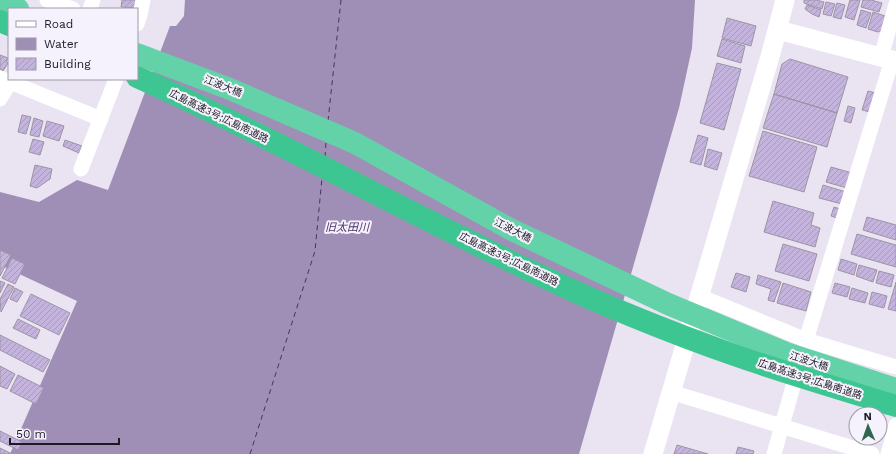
<svg xmlns="http://www.w3.org/2000/svg" width="896" height="454" font-family="'Work Sans','Noto Sans JP',sans-serif">
  <style>
    .water { fill: #9f8fb7 }
    .lines { fill: none; stroke-linecap: round; stroke-linejoin: round }
    .ferry { stroke: #493166; stroke-width: 1; stroke-dasharray: 5 4; stroke-linecap: butt }
    .building { fill: url(#building-hatch); stroke: #9b95a3 }
    .minor { stroke: #fff; stroke-width: 15 }
    .tertiary { stroke: #fff; stroke-width: 19 }
    .trunk { stroke: #64d2a8; stroke-width: 22 }
    .motorway { stroke: #3ec692; stroke-width: 22 }
    .labels { text-anchor: middle; dominant-baseline: central; stroke-width: 4; stroke-linejoin: round; paint-order: stroke }
    .street-label { font-size: 10px; fill: #1d1b21; stroke: #f5f1fd }
    .water-label { font-size: 11px; font-style: italic; fill: #493166; stroke: #f5f1fd }
  </style>
  <defs>
    <pattern id="building-hatch" width="6" height="6" patternUnits="userSpaceOnUse"><rect width="6" height="6" fill="#c4b4dd"/><path d="M-1 1l2-2M0 6l6-6M5 7l2-2" fill="none" stroke="#a89abd"/></pattern>
  </defs>
  <rect width="100%" height="100%" fill="#e9e3f2"/>
  <path class="water" d="M185 0H695L692 48 679 108 579 454H10L77 301 0 265V192L39 202 77 180 108 190 170 26H176L184 16Z"/>
  <g class="lines">
    <path class="ferry" d="M328 121 341 0
      M325 157 326 142
      M250 454 315 251 322 178"/>
  </g>
  <path class="building" d="M122 0H138L137 8 121 7Z
    M804 0H816L824 2 822 9 804 3Z
    M850 0H860L854 20 845 17Z
    M863 0H871L882 3 879 12 861 7Z
    M826 2 835 4 831 16 823 14Z
    M837 3 845 5 841 19 833 17Z
    M807 5 821 10 819 17 812 14 805 9Z
    M861 10 871 13 866 28 857 25Z
    M873 12 888 17 884 29 878 32 868 29Z
    M727 18 756 26 751 46 722 38Z
    M722 39 745 46 741 63 717 56Z
    M0 55 8 58 6 62 8 63 3 71 0 69Z
    M790 59 848 77 837 113 774 94 782 64Z
    M717 63 741 69 724 130 700 123Z
    M868 91 875 93 870 112 862 110Z
    M774 94 837 113 827 147 763 128Z
    M848 106 855 108 851 123 844 121Z
    M22 115 31 117 26 134 18 132Z
    M34 118 43 121 39 137 30 135Z
    M47 121 64 126 59 141 43 136Z
    M763 131 817 147 804 192 749 176Z
    M698 135 708 138 701 165 690 162Z
    M33 139 44 142 40 155 29 152Z
    M65 140 82 146 79 153 63 146Z
    M708 149 722 153 717 170 704 166Z
    M35 165 52 169 50 179 37 188 30 186Z
    M831 167 852 173 847 188 826 182Z
    M823 185 846 192 842 204 819 198Z
    M773 201 814 213 811 225 820 228 815 247 764 232Z
    M834 207 840 209 837 218 831 216Z
    M867 217 896 225V240L863 230Z
    M857 234 896 245V267L851 254Z
    M783 244 817 254 809 281 775 271Z
    M0 250 11 255 0 276Z
    M12 258 25 264 15 284 2 278Z
    M841 259 857 264 854 275 838 270Z
    M859 265 877 270 873 282 856 276Z
    M879 271 894 275 891 287 876 283Z
    M736 273 750 277 746 292 731 287Z
    M758 275 781 282 774 302 768 300 771 289 756 284Z
    M0 281 5 283 0 293Z
    M896 282V311L888 309Z
    M783 283 811 292 806 311 777 303Z
    M835 283 850 287 847 297 832 293Z
    M8 284 14 287 1 312 0 299Z
    M15 288 23 292 17 302 10 299Z
    M852 288 868 293 865 303 849 299Z
    M872 292 887 296 884 308 869 304Z
    M31 294 70 313 59 335 20 316Z
    M18 319 40 330 36 339 13 328Z
    M0 335 50 360 43 372 0 350Z
    M0 366 15 374 7 389 0 386Z
    M18 375 44 388 36 404 10 391Z
    M0 431 22 442 18 450 0 441Z
    M677 445 708 454H674Z
    M738 447 754 451 753 454H736Z
    M0 448 12 454H0Z"/>
  <g class="lines">
    <path class="minor" d="M47 0 73 9
      M90 9 93 0
      M137 24 140 15 143 0
      M881 57 896 4
      M0 78 101 119
      M0 99 10 82
      M81 169 116 79
      M699 296 806 340 896 367
      M671 392 872 454
      M774 454 806 340 892 60
      M888 454 896 425"/>
    <path class="tertiary" d="M778 30 896 61
      M653 454 771 53 785 0"/>
    <path class="trunk" d="M0 2 18 9
      M137 54 230 89 355 143 510 229 668 304 786 353 896 389"/>
    <path class="motorway" d="M0 21 9 25
      M137 77C273 138 403 210 537 274 602 305 669 332 737 356 789 374 843 390 896 406"/>
  </g>
  <g class="labels">
    <g class="street-label">
      <text transform="translate(223 86) rotate(22)">江波大橋</text>
      <text transform="translate(219 116) rotate(26)">広島高速3号;広島南道路</text>
      <text transform="translate(513 230) rotate(27)">江波大橋</text>
      <text transform="translate(509 259) rotate(26)">広島高速3号;広島南道路</text>
      <text transform="translate(809 361) rotate(18)">江波大橋</text>
      <text transform="translate(810 379) rotate(18)">広島高速3号;広島南道路</text>
    </g>
    <g class="water-label">
      <text x="347" y="227">旧太田川</text>
    </g>
  </g>
  <rect x="8" y="8" width="130" height="72" fill="#f5f1fd" stroke="#9f9ba5"/>
  <rect x="16" y="21" width="20" height="6" fill="#ffffff" stroke="#9f9ba5"/>
  <text x="44" y="28" font-size="12" fill="#1d1b21">Road</text>
  <rect x="16" y="38" width="20" height="12" fill="#9f8fb7" stroke="#9f9ba5"/>
  <text x="44" y="48" font-size="12" fill="#1d1b21">Water</text>
  <rect x="16" y="58" width="20" height="12" fill="url(#building-hatch)" stroke="#9f9ba5"/>
  <text x="44" y="68" font-size="12" fill="#1d1b21">Building</text>
  <g transform="translate(868 426) rotate(358)"><circle r="19" fill="#f5f1fd" stroke="#9f9ba5"/>
  <path d="M0-3L7 15L0 10L-7 15Z" fill="#2e664e"/>
  <text y="-6" font-size="11" font-weight="bold" text-anchor="middle" fill="#1d1b21">N</text>
  </g>
  <path d="M10 438v6h109v-6" fill="none" stroke="#1d1b21" stroke-width="2"/>
  <text x="16" y="438" font-size="12" fill="#1d1b21" stroke="#f5f1fd" stroke-width="3" paint-order="stroke">50 m</text>
</svg>
